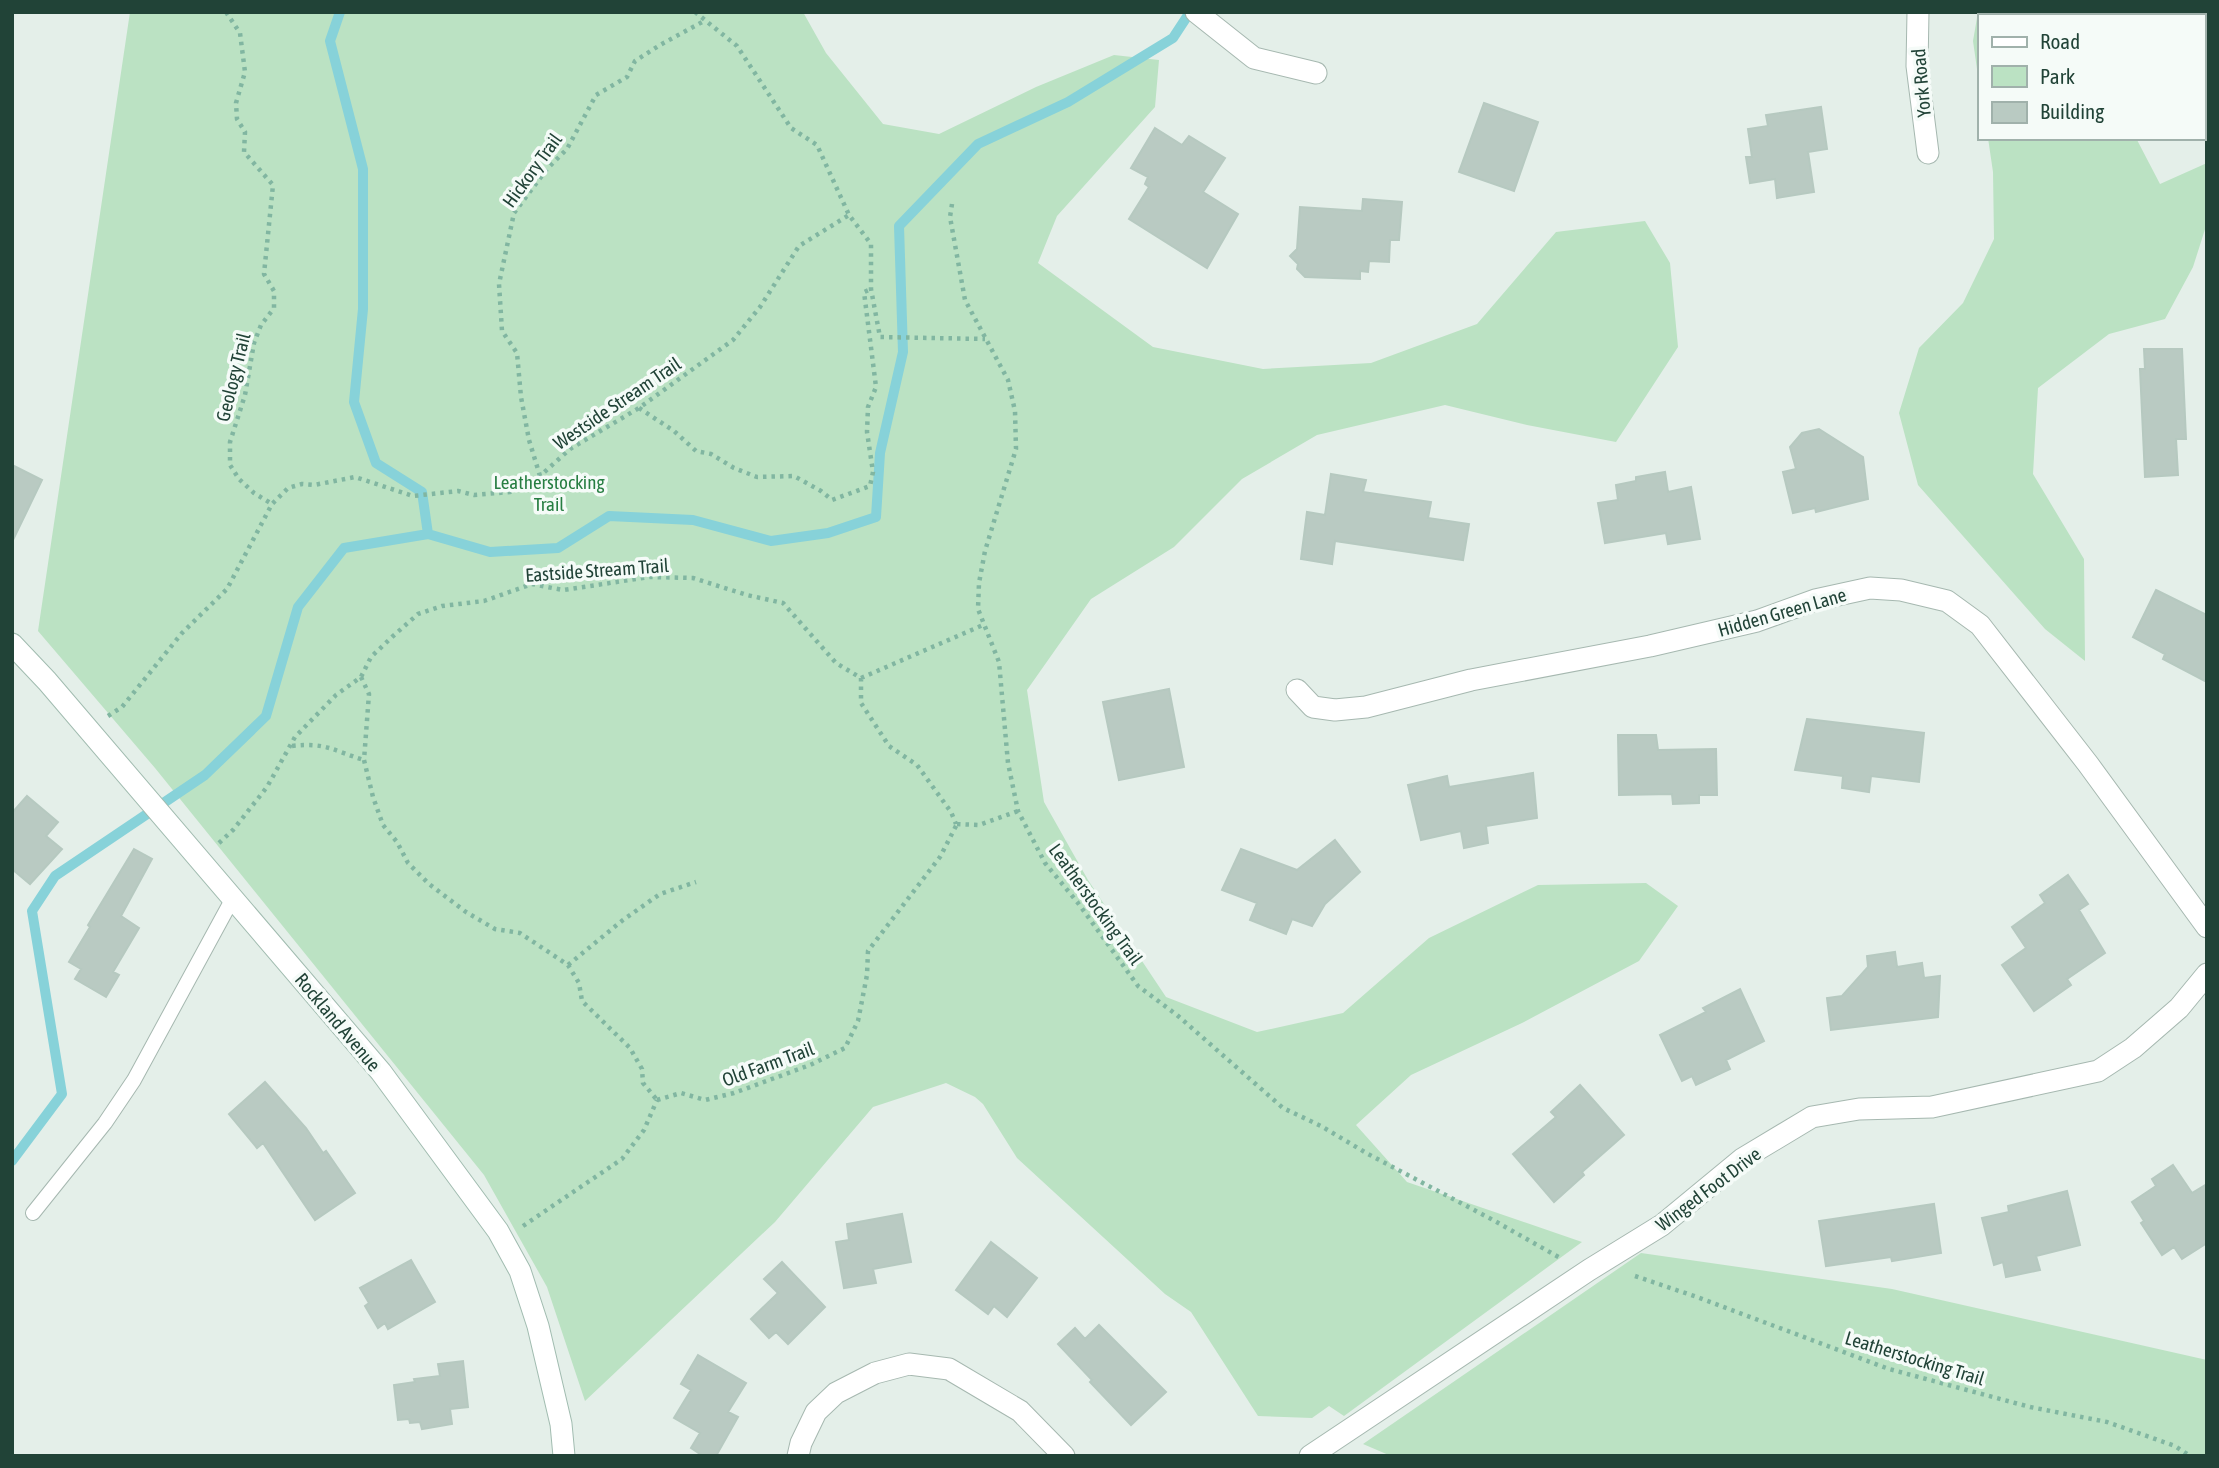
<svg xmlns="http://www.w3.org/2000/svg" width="2219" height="1468" font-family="'Asap Condensed',sans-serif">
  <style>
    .green { fill: #bbe2c3 }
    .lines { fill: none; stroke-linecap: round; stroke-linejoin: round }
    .stream { stroke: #87d2d9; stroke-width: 10 }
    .building { fill: #b9cac2; stroke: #b6c9c0; stroke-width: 2 }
    .lane-casing { stroke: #a6b8b0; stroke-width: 16 }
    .street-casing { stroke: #a6b8b0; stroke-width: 23 }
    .secondary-casing { stroke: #a1bcb0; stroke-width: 23 }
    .path { stroke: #81b6a1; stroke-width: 4.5; stroke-dasharray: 3.5 5; stroke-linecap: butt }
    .lane { stroke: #fff; stroke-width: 14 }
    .street { stroke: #fff; stroke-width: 21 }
    .secondary { stroke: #fff; stroke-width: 21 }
    .labels { text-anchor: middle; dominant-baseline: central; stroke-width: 7; stroke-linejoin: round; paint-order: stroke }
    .street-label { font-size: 19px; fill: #214337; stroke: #f5fbf8 }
    .park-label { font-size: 19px; fill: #277e42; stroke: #f5fbf8 }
  </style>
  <rect width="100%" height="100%" fill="#e4efe9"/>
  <path class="green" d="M130 12H803L826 53 883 124 939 134 1036 87 1114 55 1159 60 1155 107 1057 216 1038 263 1153 347 1263 369 1371 363 1477 324 1556 232 1645 221 1670 263 1678 347 1616 442 1527 425 1445 405 1317 435 1242 479 1174 547 1091 599 1027 690 1044 802 1088 880 1166 997 1257 1032 1343 1013 1429 938 1538 885 1646 883 1678 906 1639 961 1522 1023 1411 1075 1356 1125 1407 1182 1582 1242 1344 1416 1329 1406 1312 1418 1258 1416 1191 1312 1165 1294 1017 1158 983 1104 975 1097 946 1083 873 1107 775 1222 585 1401 547 1287 484 1175 155 768 38 631Z
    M1978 12H2119V16H1979V83L1973 41Z
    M1988 138H2136L2160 184 2207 163V223L2193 267 2165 319 2109 334 2038 388 2033 474 2084 559 2085 661 2045 629 1918 485 1899 413 1919 348 1963 303 1994 239 1993 172Z
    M1641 1253 1892 1289 2207 1360V1456H1391L1363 1444Z"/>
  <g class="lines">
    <path class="stream" d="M340 12 330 41 363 169V309L354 402 376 463 422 492 428 534
      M12 1161 62 1094 32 911 55 876 205 775 266 716 298 607 344 548 428 534 490 552 558 548 609 516 693 520 771 541 828 533 876 517 880 453 903 352 899 226 978 144 1068 102 1173 38 1190 12"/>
  </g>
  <path class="building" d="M1484 103 1538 122 1514 191 1459 172Z
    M1821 107 1827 149 1808 152 1814 192 1777 198 1775 179 1750 183 1746 157H1752L1748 129 1768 126 1766 115Z
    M1155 128 1182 145 1189 136 1225 158 1203 192 1238 214 1207 268 1129 219 1149 187 1145 184 1148 177 1131 168Z
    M1363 199 1402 202 1399 240H1390L1389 262 1369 261 1368 272 1360 271V279L1305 277 1297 269 1298 264 1290 256 1297 249 1300 207 1362 211Z
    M2144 349H2182L2186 439H2176L2178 475 2145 477 2140 369H2145Z
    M1819 429 1863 457 1868 499 1816 512 1815 508 1793 513 1783 472 1796 469 1790 447 1802 433Z
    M12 465 42 480 12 542Z
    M1665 472 1668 492 1691 487 1700 539 1668 544 1666 533 1605 543 1598 503 1618 500 1616 485 1636 481V477Z
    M1331 474 1366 480 1363 492 1431 502 1428 518 1469 524 1463 560 1335 541 1332 564 1301 559 1307 512 1325 515Z
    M2156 590 2207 615V682L2163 659 2165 654 2133 637Z
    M1169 689 1184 767 1119 780 1103 702Z
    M1807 719 1924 733 1919 782 1871 776 1869 792 1842 788 1843 776 1795 770Z
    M1618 735H1656L1658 750 1716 749 1717 795H1699V803L1673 804 1672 794 1619 795Z
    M1533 773 1537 818 1486 826 1488 843 1464 848 1461 831 1421 840 1408 785 1447 776 1449 787Z
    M27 796 58 822 46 836 62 849 30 884 12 869V813Z
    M1335 840 1360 872 1325 904 1312 926 1292 919 1286 934 1250 920 1257 903 1222 890 1241 849 1297 870Z
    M134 849 152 859 121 916 139 928 113 972 119 975 106 997 75 979 81 969 69 962 90 927 88 925Z
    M2068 875 2088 904 2079 910 2105 953 2067 979 2071 985 2034 1011 2002 965 2026 948 2012 927 2045 903 2040 895Z
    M1895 952 1897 967 1922 963 1924 978 1940 976 1938 1017 1831 1030 1827 998 1842 996 1868 967 1867 956Z
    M1740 989 1764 1041 1726 1060 1730 1069 1696 1085 1692 1076 1682 1081 1660 1035 1706 1012 1703 1008Z
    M265 1082 306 1128 323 1153 326 1151 355 1193 315 1220 263 1143 257 1148 229 1114Z
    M1580 1085 1624 1135 1582 1172 1584 1175 1554 1202 1513 1154 1556 1117 1551 1112Z
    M2173 1165 2192 1193 2207 1184V1243L2182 1259 2174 1247 2162 1255 2141 1223 2144 1221 2132 1202 2156 1186 2152 1179Z
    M2067 1191 2080 1245 2036 1256 2040 1270 2006 1277 2003 1262 1994 1265 1982 1218 2009 1212 2008 1206Z
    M1934 1204 1941 1253 1892 1261 1891 1257 1826 1266 1819 1221Z
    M902 1214 911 1262 873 1269 876 1283 844 1288 836 1242 849 1240 847 1224Z
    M991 1242 1037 1278 1007 1317 994 1306 988 1314 956 1290Z
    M411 1260 435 1302 388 1329 385 1323 378 1328 365 1306 369 1303 360 1288Z
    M782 1262 825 1307 788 1344 776 1332 769 1338 751 1319 778 1293 764 1279Z
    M1099 1325 1166 1392 1131 1425 1090 1382 1092 1380 1058 1344 1075 1328 1085 1339Z
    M698 1355 746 1383 728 1412 738 1417 716 1456H703L691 1448 700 1433 674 1418 691 1390 681 1384Z
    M463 1361 468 1407 450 1409 452 1424 422 1429 420 1422 410 1423 409 1419 398 1420 394 1385 415 1382 414 1379 440 1376 438 1364Z"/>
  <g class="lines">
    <g class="lane-casing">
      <path id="lane" d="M33 1213 105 1123 134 1080 233 898"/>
    </g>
    <g class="street-casing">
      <path id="street" d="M1196 12 1254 58 1316 73
        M1918 12 1917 66 1928 153
        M1297 690 1313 707 1335 710 1366 707 1471 680 1650 646 1757 621 1815 600 1870 588 1901 590 1947 601 1980 625 2088 764 2207 927
        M798 1456 801 1443 816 1412 836 1393 875 1373 909 1364 949 1369 1020 1411 1064 1456
        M1310 1456 1589 1270 1662 1225 1742 1159 1812 1117 1859 1109 1932 1107 2098 1071 2133 1048 2179 1008 2207 974"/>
    </g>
    <g class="secondary-casing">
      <path id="secondary" d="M12 644 47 681 381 1072 498 1231 520 1271 538 1326 561 1424 564 1456"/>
    </g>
    <path class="path" d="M226 12 240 33 245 72 236 103 237 119 245 132 244 152 273 185 264 274 274 291V308L261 325 254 343 245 395 230 442V465L239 479 254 493 272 504
      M695 12 737 46 791 128 817 145 849 215 871 244V289L880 337 985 339
      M952 204 950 217 965 300 1008 380 1015 411 1016 449 985 551 979 583 978 609 999 662 1008 763 1018 811 1045 863 1078 903 1138 986 1177 1015 1283 1108 1321 1126 1368 1154 1493 1220 1562 1259
      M639 408 674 431 696 451 711 454 734 468 757 477 794 476 821 491 832 500 870 486 873 472 867 432 868 407 876 387 864 292 871 289
      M540 476 529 440 521 397 517 353 502 331 499 284 514 213 547 169 567 149 596 95 627 77 635 61 660 45 704 21
      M361 677 369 694 364 760 373 797 383 825 397 842 408 863 429 884 466 912 495 929 520 933 568 965 579 983 582 1001 630 1048 642 1069 643 1083 657 1100
      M861 678V703L889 746 917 765 951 812 956 824
      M861 678 983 625
      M108 716 122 707 182 633 227 589 272 504 288 488 302 484 314 485 355 477 413 496 458 491 474 495 510 492 540 476 570 449 639 408 733 340 760 307 799 246 849 215
      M292 746C326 742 334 751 364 760
      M957 824 979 825 1018 811
      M219 843 233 830 267 787 295 737 336 695 361 677 371 657 392 637 418 614 442 606 484 601 532 584 563 590 650 577 693 578 747 595 783 603 836 663 861 678
      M568 965 623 920 660 894 696 882
      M657 1100 681 1093 705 1100 734 1093 810 1065 845 1048 858 1021 867 975 868 951 940 857 957 824
      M523 1226 622 1159 644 1130 657 1100
      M1635 1276 1697 1297 1889 1369 2030 1407 2107 1422 2175 1446 2190 1456"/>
    <use href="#lane" class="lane"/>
    <use href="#street" class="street"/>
    <use href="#secondary" class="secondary"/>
  </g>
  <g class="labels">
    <g class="street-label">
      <text transform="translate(1921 83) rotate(-95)">York Road</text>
      <text transform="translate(532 170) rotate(-54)">Hickory Trail</text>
      <text transform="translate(233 377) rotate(-76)">Geology Trail</text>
      <text transform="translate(617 403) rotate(-34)">Westside Stream Trail</text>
      <text transform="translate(597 570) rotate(-4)">Eastside Stream Trail</text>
      <text transform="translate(1782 612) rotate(-16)">Hidden Green Lane</text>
      <text transform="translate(1096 904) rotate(54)">Leatherstocking Trail</text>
      <text transform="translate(338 1022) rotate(50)">Rockland Avenue</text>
      <text transform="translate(768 1064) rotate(-20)">Old Farm Trail</text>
      <text transform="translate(1708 1189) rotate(-37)">Winged Foot Drive</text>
      <text transform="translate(1915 1358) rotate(17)">Leatherstocking Trail</text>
    </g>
    <g class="park-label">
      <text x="549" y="482">Leatherstocking<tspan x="549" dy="22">Trail</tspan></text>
    </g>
  </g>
  <rect width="2219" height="1468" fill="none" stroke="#214337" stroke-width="28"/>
  <rect x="1978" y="14" width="228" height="126" fill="#f5fbf8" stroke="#a0b1ab" stroke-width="2"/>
  <rect x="1992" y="37" width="35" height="10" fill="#ffffff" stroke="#a0b1ab" stroke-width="2"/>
  <text x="2040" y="49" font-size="21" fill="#214337">Road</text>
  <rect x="1992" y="66" width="35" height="21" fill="#bbe2c3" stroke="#a0b1ab" stroke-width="2"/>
  <text x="2040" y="84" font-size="21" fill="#214337">Park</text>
  <rect x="1992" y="102" width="35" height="21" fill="#b9cac2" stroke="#a0b1ab" stroke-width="2"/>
  <text x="2040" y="119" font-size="21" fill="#214337">Building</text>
</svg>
